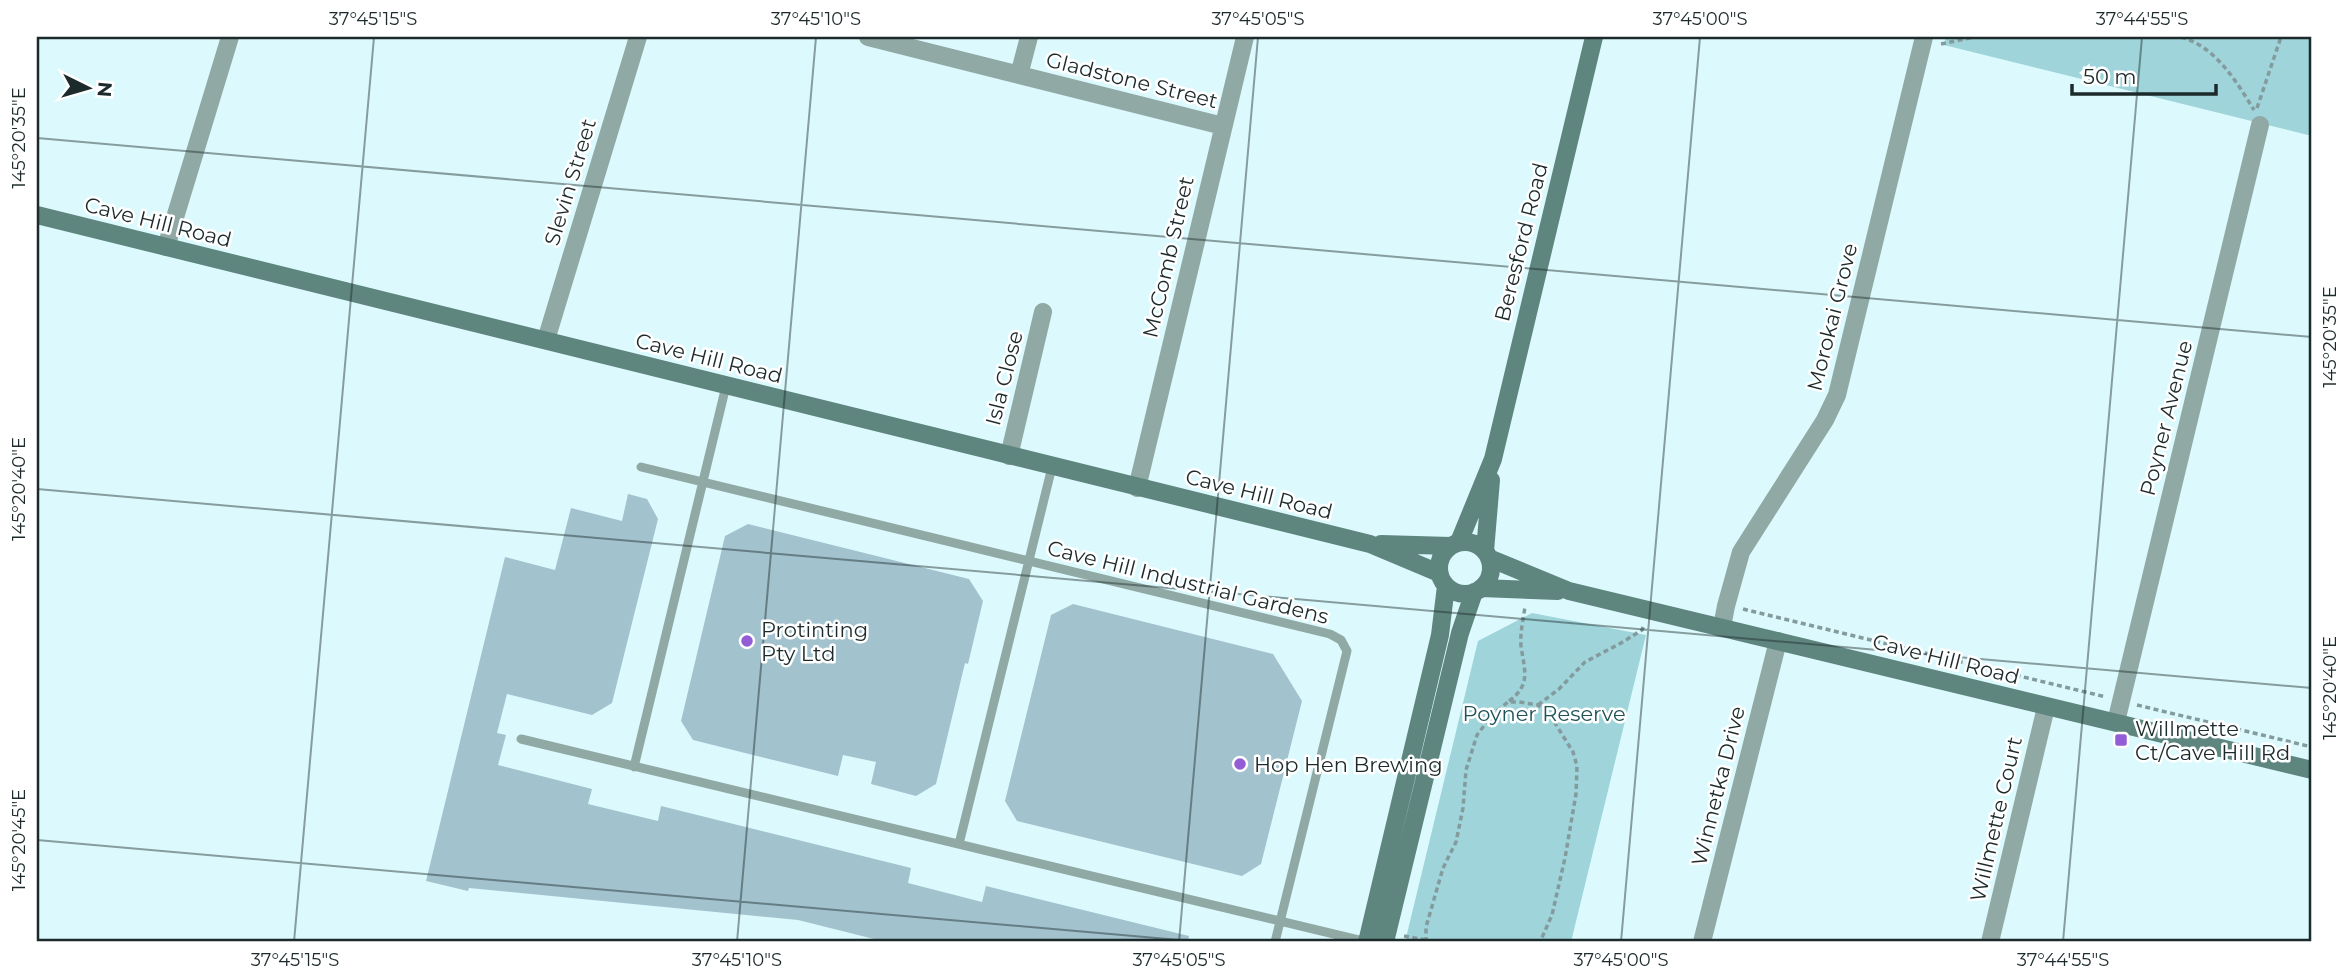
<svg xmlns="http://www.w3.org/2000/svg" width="2349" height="979" font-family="Montserrat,sans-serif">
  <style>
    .green { fill: #9ed4da }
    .building { fill: #a2c2ce }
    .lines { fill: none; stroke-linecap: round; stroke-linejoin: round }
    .path { stroke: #849b9d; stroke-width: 3.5; stroke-dasharray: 5 3.5; stroke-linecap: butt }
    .lane { stroke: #90a9a5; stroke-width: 9 }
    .street { stroke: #90a9a5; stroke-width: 18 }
    .secondary { stroke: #5f857f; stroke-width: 18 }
    .ticks { fill: none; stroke: #1c2a2b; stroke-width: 2; stroke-opacity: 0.45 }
    .poi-dot { fill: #935dd5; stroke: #fff; stroke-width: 2.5 }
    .labels { text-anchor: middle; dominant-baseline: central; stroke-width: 5; stroke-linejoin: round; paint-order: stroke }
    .street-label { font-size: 21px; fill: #1c2a2b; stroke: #fff }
    .poi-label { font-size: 21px; fill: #1c2a2b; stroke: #fff; text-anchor: start }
    .park-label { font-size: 21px; fill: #1e5358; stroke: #fff }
    .neatline { fill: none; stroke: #1c2a2b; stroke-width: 2.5 }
    .ticks-label { font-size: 18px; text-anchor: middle; fill: #1c2a2b }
  </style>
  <rect width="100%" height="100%" fill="#dcfafd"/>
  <path class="green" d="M1946 37H2312V136L1944 45Z
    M1532 613 1646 635 1571 942H1405L1478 641Z"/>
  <path class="building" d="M628 494 647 499 658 519 612 703 592 715 507 694 497 733 506 735 498 765 592 789 588 804 658 821 661 806 911 868 908 883 982 902 986 886 1189 936 1188 942H886L798 920 469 888 468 891 426 881 505 557 555 570 571 508 622 521Z
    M748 524 969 579 983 601 968 664 965 663 936 784 916 796 871 784 876 762 843 755 838 776 693 740 681 721 725 536Z
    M1073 604 1273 654 1302 701 1261 864 1242 876 1017 821 1005 801 1051 615Z"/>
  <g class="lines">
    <path class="path" d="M2181 37C2216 47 2236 81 2254 110
      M1941 44 1974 37
      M2257 108 2281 37
      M1743 609 2106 697
      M1509 701C1532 684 1524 669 1521 646 1520 633 1523 620 1525 607
      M1538 705 1559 689 1585 662 1621 643 1642 630 1644 625
      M2137 705 2312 747
      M1404 936 1426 940
      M1426 942V927L1443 868 1456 842 1463 808 1466 770 1477 735 1493 714 1508 702H1519L1538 705 1550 715 1573 752 1577 766 1576 794 1565 858 1552 915 1540 942"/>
    <path class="lane" d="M641 467 1330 634 1341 640 1347 651 1275 942
      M521 739 1367 942
      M634 767 726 386
      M959 844 1052 467"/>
    <path class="street" d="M868 37 1223 126
      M1019 75 1029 37
      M166 247 230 37
      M546 340 638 37
      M1009 456 1043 312
      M1137 488 1245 37
      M1722 627 1726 606 1741 552 1825 420 1837 395 1924 37
      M2116 722 2260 125
      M1702 942 1778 641
      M1990 942 2046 707"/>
    <path class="secondary" d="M37 215 1370 544 1439 573
      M1459 542 1493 459 1594 37
      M1439 568a26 26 0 1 1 52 0a26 26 0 1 1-52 0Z
      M1381 544 1451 546
      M1485 551 1491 480
      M1489 558 1569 591 2312 770
      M1481 588 1558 591
      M1367 942 1440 635 1446 586
      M1385 942 1460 633 1474 592"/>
  </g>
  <path class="ticks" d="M37 138 2312 337M37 489 2312 688M37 840 1202 942M294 942 374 37M737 942 816 37M1179 942 1258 37M1621 942 1700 37M2063 942 2142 37"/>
  <g class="poi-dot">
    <circle cx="747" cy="641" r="7"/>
    <rect x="2114" y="733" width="14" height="14" rx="3.5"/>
    <circle cx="1240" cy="764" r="7"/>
  </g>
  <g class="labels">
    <g class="street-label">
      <text transform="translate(1132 80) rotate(14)">Gladstone Street</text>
      <text transform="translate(570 182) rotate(-73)">Slevin Street</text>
      <text transform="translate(158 222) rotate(14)">Cave Hill Road</text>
      <text transform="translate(1521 242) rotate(-76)">Beresford Road</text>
      <text transform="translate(1168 257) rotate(-77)">McComb Street</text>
      <text transform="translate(1832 317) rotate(-76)">Morokai Grove</text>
      <text transform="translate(709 358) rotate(14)">Cave Hill Road</text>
      <text transform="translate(1004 378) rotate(-76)">Isla Close</text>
      <text transform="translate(2166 418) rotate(-76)">Poyner Avenue</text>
      <text transform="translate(1259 494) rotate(14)">Cave Hill Road</text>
      <text transform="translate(1188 582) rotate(14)">Cave Hill Industrial Gardens</text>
      <text transform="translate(1946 659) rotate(14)">Cave Hill Road</text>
      <text transform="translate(1718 786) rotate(-76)">Winnetka Drive</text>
      <text transform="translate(1996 819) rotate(-77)">Willmette Court</text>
    </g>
    <g class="poi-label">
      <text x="761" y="629">Protinting<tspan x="761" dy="24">Pty Ltd</tspan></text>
      <text x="2135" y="728">Willmette<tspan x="2135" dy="24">Ct/Cave Hill Rd</tspan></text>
      <text x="1254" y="764">Hop Hen Brewing</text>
    </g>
    <g class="park-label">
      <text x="1544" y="713">Poyner Reserve</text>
    </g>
  </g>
  <rect width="2349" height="979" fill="none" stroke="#ffffff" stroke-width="77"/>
  <g transform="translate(88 88) rotate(95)" stroke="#ffffff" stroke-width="5" paint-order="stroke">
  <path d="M0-5L12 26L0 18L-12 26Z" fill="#1c2a2b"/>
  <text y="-10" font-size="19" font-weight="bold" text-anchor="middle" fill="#1c2a2b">N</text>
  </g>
  <path d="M2072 84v10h144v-10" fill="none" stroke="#1c2a2b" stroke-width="3.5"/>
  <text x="2083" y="84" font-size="21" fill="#1c2a2b" stroke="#ffffff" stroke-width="5" paint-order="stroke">50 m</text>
  <rect x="38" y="38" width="2272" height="902" class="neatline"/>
  <g class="ticks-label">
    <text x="373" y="25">37°45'15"S</text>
    <text x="816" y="25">37°45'10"S</text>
    <text x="1258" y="25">37°45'05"S</text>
    <text x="1700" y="25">37°45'00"S</text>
    <text x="2142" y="25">37°44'55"S</text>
    <text transform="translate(19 138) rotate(-90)" y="6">145°20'35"E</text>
    <text transform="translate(2330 337) rotate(-90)" y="6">145°20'35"E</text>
    <text transform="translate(19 489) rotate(-90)" y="6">145°20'40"E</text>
    <text transform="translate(2330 688) rotate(-90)" y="6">145°20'40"E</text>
    <text transform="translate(19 840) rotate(-90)" y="6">145°20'45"E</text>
    <text x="295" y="966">37°45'15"S</text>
    <text x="737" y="966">37°45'10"S</text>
    <text x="1179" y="966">37°45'05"S</text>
    <text x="1621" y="966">37°45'00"S</text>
    <text x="2063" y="966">37°44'55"S</text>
  </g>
</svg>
